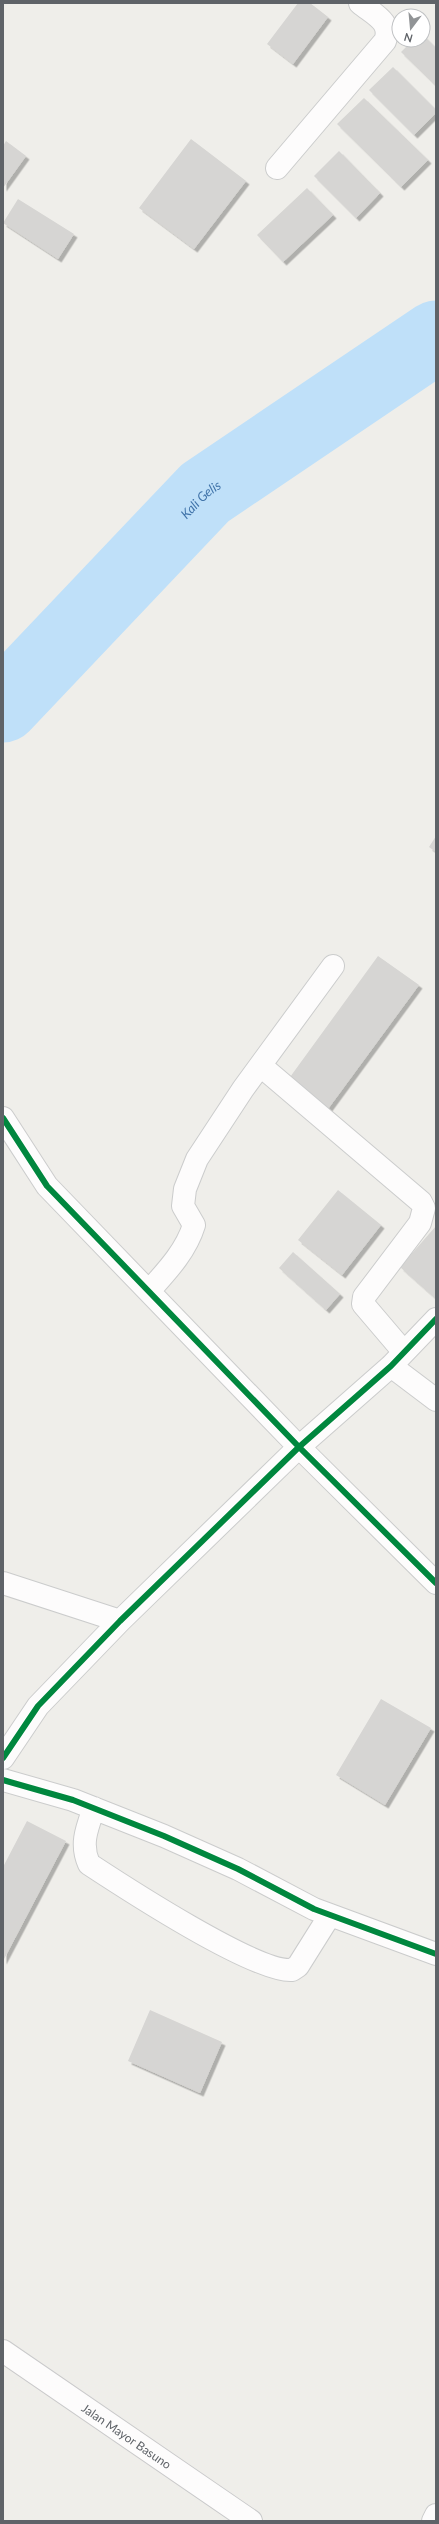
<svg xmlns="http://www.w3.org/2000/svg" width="439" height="2524" font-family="Lato,sans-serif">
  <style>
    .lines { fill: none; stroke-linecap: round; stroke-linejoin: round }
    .river { stroke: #bfe0f9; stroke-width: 73 }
    .building { fill: #d6d5d3; filter: url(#shadow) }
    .street-casing { stroke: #cbcccc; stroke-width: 24 }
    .secondary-casing { stroke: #cacacb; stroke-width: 24 }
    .street { stroke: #fdfcfc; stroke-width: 22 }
    .secondary { stroke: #fdfcfc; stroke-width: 22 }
    .cycleway-casing { stroke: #fff; stroke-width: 8 }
    .cycleway { stroke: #00873e; stroke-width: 6 }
    .labels { text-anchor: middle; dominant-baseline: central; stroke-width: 3; stroke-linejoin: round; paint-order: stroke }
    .street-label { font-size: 12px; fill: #5f6368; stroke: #fff }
    .water-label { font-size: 13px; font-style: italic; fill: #4174aa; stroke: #fff }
  </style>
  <defs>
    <filter id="shadow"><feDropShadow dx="3.5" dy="3.5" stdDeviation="0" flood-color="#0004"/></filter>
  </defs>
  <rect width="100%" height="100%" fill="#efeeea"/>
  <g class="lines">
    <path class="river" id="s1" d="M3 706 205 493 436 337"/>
  </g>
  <path class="building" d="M298 3H310L328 17 293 64 267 44Z
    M423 35 436 48V86L401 52 413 40H423Z
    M393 67 436 110V113L414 135 369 90Z
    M364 98 428 160 401 187 337 124Z
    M191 139 246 181 194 249 139 208Z
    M6 141 26 156 3 188V146Z
    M339 151 380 193 356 218 314 176Z
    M307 188 333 215 283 262 257 235Z
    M18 199 74 234 58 259 3 223Z
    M436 836V852L429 847Z
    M378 956 419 985 325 1113 285 1084Z
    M338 1190 381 1225 342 1275 298 1240Z
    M436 1226V1299L400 1267Z
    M293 1252 340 1294 326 1310 279 1268Z
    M381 1699 431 1728 385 1805 336 1775Z
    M27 1821 66 1841 3 1961V1867Z
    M150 2010 222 2042 200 2093 128 2061Z"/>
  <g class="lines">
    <g class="street-casing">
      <path id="street" d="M277 168 385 41C393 22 373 14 360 3
        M261 1066 421 1202 424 1208 420 1223 364 1297 363 1304 403 1351
        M3 1118 47 1186 299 1447 436 1583
        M149 1291C167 1271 186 1251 194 1225L183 1206 185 1189 197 1159 243 1089 333 966
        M391 1366 436 1400
        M3 1583 120 1621
        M3 1758 38 1706 120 1621 299 1447 391 1366 436 1319
        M3 1780 73 1800 164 1836 238 1869 314 1909 436 1954
        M94 1808C87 1828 80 1844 89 1864 124 1887 256 1973 292 1970L298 1966 330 1915
        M433 2521 436 2515"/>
    </g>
    <g class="secondary-casing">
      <g id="secondary">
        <path id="s2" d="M3 2351 251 2521"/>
      </g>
    </g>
    <use href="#street" class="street"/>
    <use href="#secondary" class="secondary"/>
    <g class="cycleway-casing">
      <path id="cycleway" d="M3 1118 47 1186 299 1447 436 1583
        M3 1758 38 1706 120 1621 299 1447 391 1366 436 1319
        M3 1780 73 1800 164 1836 238 1869 314 1909 436 1954"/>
    </g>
    <use href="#cycleway" class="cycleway"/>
  </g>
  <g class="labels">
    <g class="street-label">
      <text stroke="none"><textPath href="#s2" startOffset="150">Jalan Mayor Basuno</textPath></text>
    </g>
    <g class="water-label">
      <text stroke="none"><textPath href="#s1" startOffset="286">Kali Gelis</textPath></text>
    </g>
  </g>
  <rect width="439" height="2524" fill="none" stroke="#5f6368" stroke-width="8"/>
  <g transform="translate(411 28) rotate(196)"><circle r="19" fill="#ffffff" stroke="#bfc1c3"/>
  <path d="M0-3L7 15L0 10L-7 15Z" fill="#919496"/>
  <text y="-6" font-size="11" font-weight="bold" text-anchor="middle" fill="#5f6368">N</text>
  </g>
</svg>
